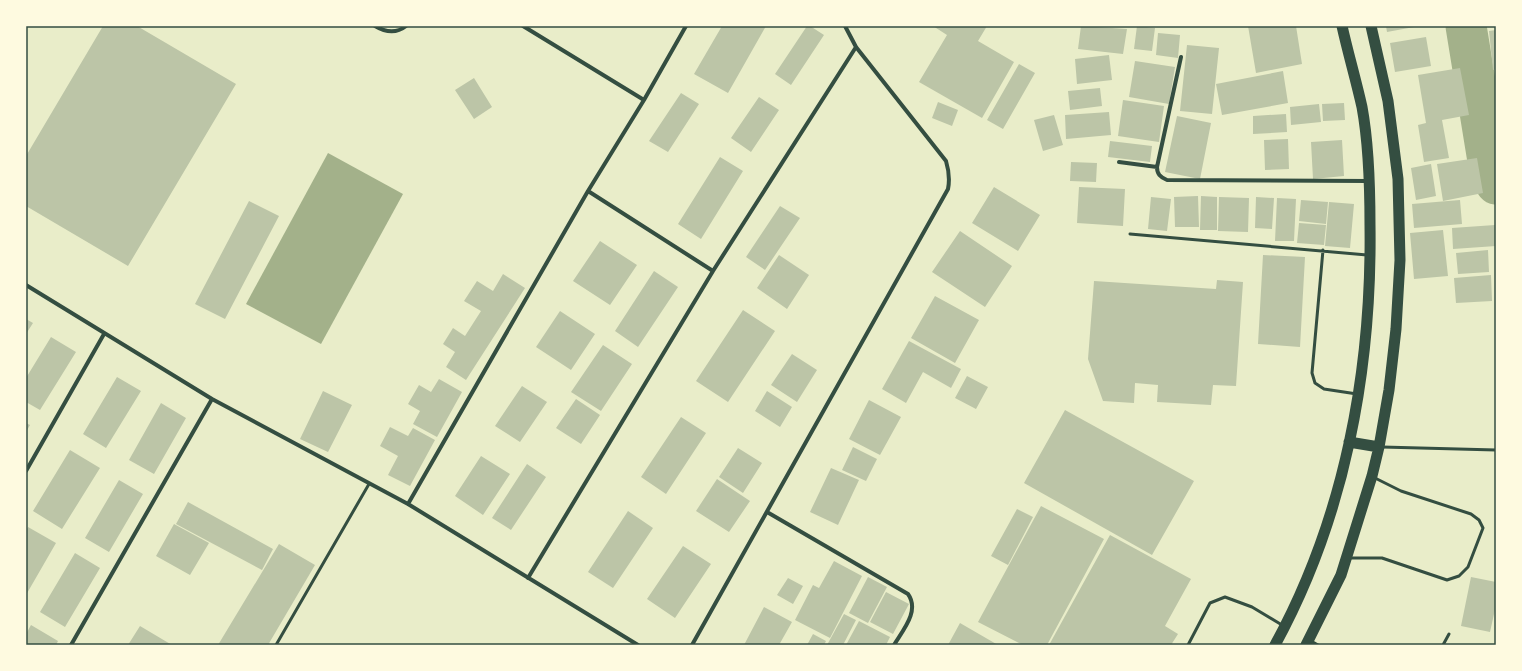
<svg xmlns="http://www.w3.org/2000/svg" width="1522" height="671" font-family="Commissioner,sans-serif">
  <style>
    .water { fill: #a3b18a }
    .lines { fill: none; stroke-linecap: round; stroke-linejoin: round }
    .river { stroke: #a3b18a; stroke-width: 41 }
    .building { fill: #bcc5a7 }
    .service { stroke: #344e41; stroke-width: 3 }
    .minor { stroke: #344e41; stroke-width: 4 }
    .trunk { stroke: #344e41; stroke-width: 11 }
    .neatline { fill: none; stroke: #344e41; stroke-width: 1.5 }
  </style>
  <rect width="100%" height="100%" fill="#e9edc9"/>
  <path class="water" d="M328 153 403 194 321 344 246 304Z"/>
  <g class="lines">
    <path class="river" d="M1466 26 1487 155 1496 184"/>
  </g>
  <path class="building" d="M103 26H137L236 84 128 266 26 206V156Z
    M722 26H766L728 93 694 74Z
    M807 26H810L824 35 791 85 775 74Z
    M933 26H987L978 41 1014 62 982 118 919 82 947 35Z
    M1081 26 1127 29 1123 54 1078 49Z
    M1137 26 1155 28 1152 51 1134 49Z
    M1248 26H1296L1302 64 1256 73Z
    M1386 26H1414V27L1387 32Z
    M1496 30V69L1493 70 1489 31Z
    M1158 33 1180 35 1178 58 1156 55Z
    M1426 37 1431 66 1395 72 1390 43Z
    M1187 45 1219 48 1212 114 1180 111Z
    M1109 55 1112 80 1077 84 1075 59Z
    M1135 61 1175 67 1169 104 1129 97Z
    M1019 64 1035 73 1003 129 987 120Z
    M1460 68 1469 115 1442 120 1449 158 1424 162 1418 125 1426 123 1418 75Z
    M1283 71 1288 103 1222 115 1216 84Z
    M474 78 492 107 474 119 455 90Z
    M1100 88 1102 106 1070 110 1068 91Z
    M681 93 699 104 668 152 649 141Z
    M759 97 779 110 751 152 731 138Z
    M1123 100 1164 106 1159 142 1118 136Z
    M938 102 958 110 952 126 932 118Z
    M1344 103 1345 120 1323 121 1322 104Z
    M1319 104 1321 122 1291 125 1290 107Z
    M1109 112 1111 135 1066 139 1065 115Z
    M1286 114 1287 132 1253 134V116Z
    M1054 115 1063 145 1043 151 1034 120Z
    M1177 116 1211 123 1200 179 1165 172Z
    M1288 139 1289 169 1265 170 1264 140Z
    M1342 140 1344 176 1313 179 1311 142Z
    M1110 141 1152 146 1150 162 1108 157Z
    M720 157 743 171 701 239 678 224Z
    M1477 158 1483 193 1443 201 1437 164Z
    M1071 162 1097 163 1096 182 1070 181Z
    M1431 164 1436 196 1416 200 1411 168Z
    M994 187 1040 215 1018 251 972 223Z
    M1079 187 1125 189 1123 226 1077 223Z
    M1198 196 1199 227H1175L1174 197Z
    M1201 196 1217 197V230H1200Z
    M1151 197 1171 199 1167 231 1148 229Z
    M1219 197 1249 198 1248 232 1218 231Z
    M1256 197 1274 198 1272 229 1255 228Z
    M1277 198 1296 199 1294 241H1275Z
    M1301 200 1328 202 1326 224 1299 221Z
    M1460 200 1462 224 1414 228 1412 204Z
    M249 201 279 216 225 319 195 304Z
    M1329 202 1354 204 1350 248 1325 246Z
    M780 206 800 218 765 270 746 257Z
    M1299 223 1326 225 1324 245 1297 243Z
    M1495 225 1496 246 1453 249 1452 228Z
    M1443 230 1448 276 1414 279 1410 233Z
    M960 231 1012 266 985 307 932 272Z
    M600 241 637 265 610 305 573 281Z
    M1488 250 1489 272 1458 274 1456 253Z
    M779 255 809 275 787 309 757 288Z
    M1263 255 1305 257 1300 347 1258 344Z
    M654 271 678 287 638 347 615 331Z
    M503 274 525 288 466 380 446 367 455 352 443 344 453 328 465 336 481 311 464 301 477 281 493 291Z
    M1491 275 1492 301 1456 303 1454 278Z
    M1217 280 1243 282 1236 386 1213 385 1211 405 1157 402 1158 385 1135 383 1134 403 1103 401 1088 359 1094 281 1216 289Z
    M935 296 979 320 955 363 911 338Z
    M743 310 775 331 728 402 696 381Z
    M560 311 595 334 571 370 536 347Z
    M26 319 33 323 26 334Z
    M51 337 76 352 40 410 26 402V378Z
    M909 341 961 369 951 388 923 372 906 403 882 389Z
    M603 345 632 364 601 411 571 392Z
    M792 354 817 370 797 402 771 385Z
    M967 376 988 387 976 409 955 398Z
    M117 377 141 391 106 448 83 434Z
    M439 379 462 392 437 437 413 424 420 411 408 404 419 385 431 392Z
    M522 386 547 402 520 442 495 426Z
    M323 391 352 405 328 452 300 439Z
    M767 391 792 407 780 427 755 411Z
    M576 399 600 415 581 444 556 428Z
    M869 400 901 417 880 455 849 439Z
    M161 403 186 418 154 474 129 460Z
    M1065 410 1194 481 1152 555 1024 483Z
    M681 417 706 433 666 494 641 477Z
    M26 423 30 425 26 432Z
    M390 427 408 436 413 428 435 440 410 486 388 475 398 456 380 446Z
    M853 447 877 459 866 481 842 470Z
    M738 448 762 463 743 493 719 477Z
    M70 450 100 468 62 529 33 511Z
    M481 456 510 474 483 515 455 496Z
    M527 464 546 477 511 530 492 518Z
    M831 468 859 480 838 525 810 512Z
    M717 479 750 501 729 532 696 511Z
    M119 480 143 494 109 552 85 538Z
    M188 502 273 549 262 570 176 524Z
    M1041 506 1104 539 1047 645H1023L978 622Z
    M1017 509 1033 517 1008 565 991 556Z
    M628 511 653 528 613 588 588 572Z
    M174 524 209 543 190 575 156 556Z
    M28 527 56 543 26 595V531Z
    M1110 535 1191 579 1165 626 1178 634 1171 645H1049Z
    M279 544 315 565 268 645H218Z
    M683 546 711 564 675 618 647 599Z
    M75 553 100 568 65 627 40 612Z
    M834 561 862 576 830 638 795 620 813 585 819 588Z
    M868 577 887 587 868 623 849 613Z
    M1471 577 1496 582V605L1490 632 1461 626Z
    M788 578 803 586 793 604 777 595Z
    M886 592 909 604 893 634 870 622Z
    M764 607 792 622 779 645H744Z
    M844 614 856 620 843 645H827Z
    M859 621 890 637 886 645H846Z
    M960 623 998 645H948Z
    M31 625 58 641 56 645H26V634Z
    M140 626 172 645H128Z
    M813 634 826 641 824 645H807Z"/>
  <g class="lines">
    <path class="service" d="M1130 234 1367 255
      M1323 250 1312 373 1315 383 1324 389 1357 394
      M1382 447 1496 450
      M1349 558H1382L1447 580 1459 576 1468 567 1483 528 1479 520 1471 514 1401 491 1375 478
      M1311 641 1318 645
      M276 645 369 484
      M1188 645 1210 603 1225 597 1252 607 1282 625
      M1443 645 1449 634"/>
    <path class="minor" d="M375 26C385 32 396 34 406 26
      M523 26 644 100
      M1181 57 1157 167C1157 174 1160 177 1167 180L1368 181
      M1119 162 1157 167
      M588 191 713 271
      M26 285 212 399 408 504 638 645
      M26 471 104 334
      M408 504 588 191 644 100 686 26
      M767 512 908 594C920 611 903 630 894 645
      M528 578 713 271 856 47
      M71 645 212 399
      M692 645 948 189C950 179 949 171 946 161L856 47 845 26"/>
    <path class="trunk" d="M1349 442 1379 447
      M1275 645C1345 517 1372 370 1370 225 1370 186 1369 145 1362 107 1356 80 1348 53 1342 26
      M1306 645 1341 575 1372 476 1379 447 1389 390 1396 329 1400 260 1398 179 1388 101 1371 26"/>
  </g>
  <rect width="1522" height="671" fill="none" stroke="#fefae0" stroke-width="54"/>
  <rect x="27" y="27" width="1468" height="617" class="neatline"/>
</svg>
